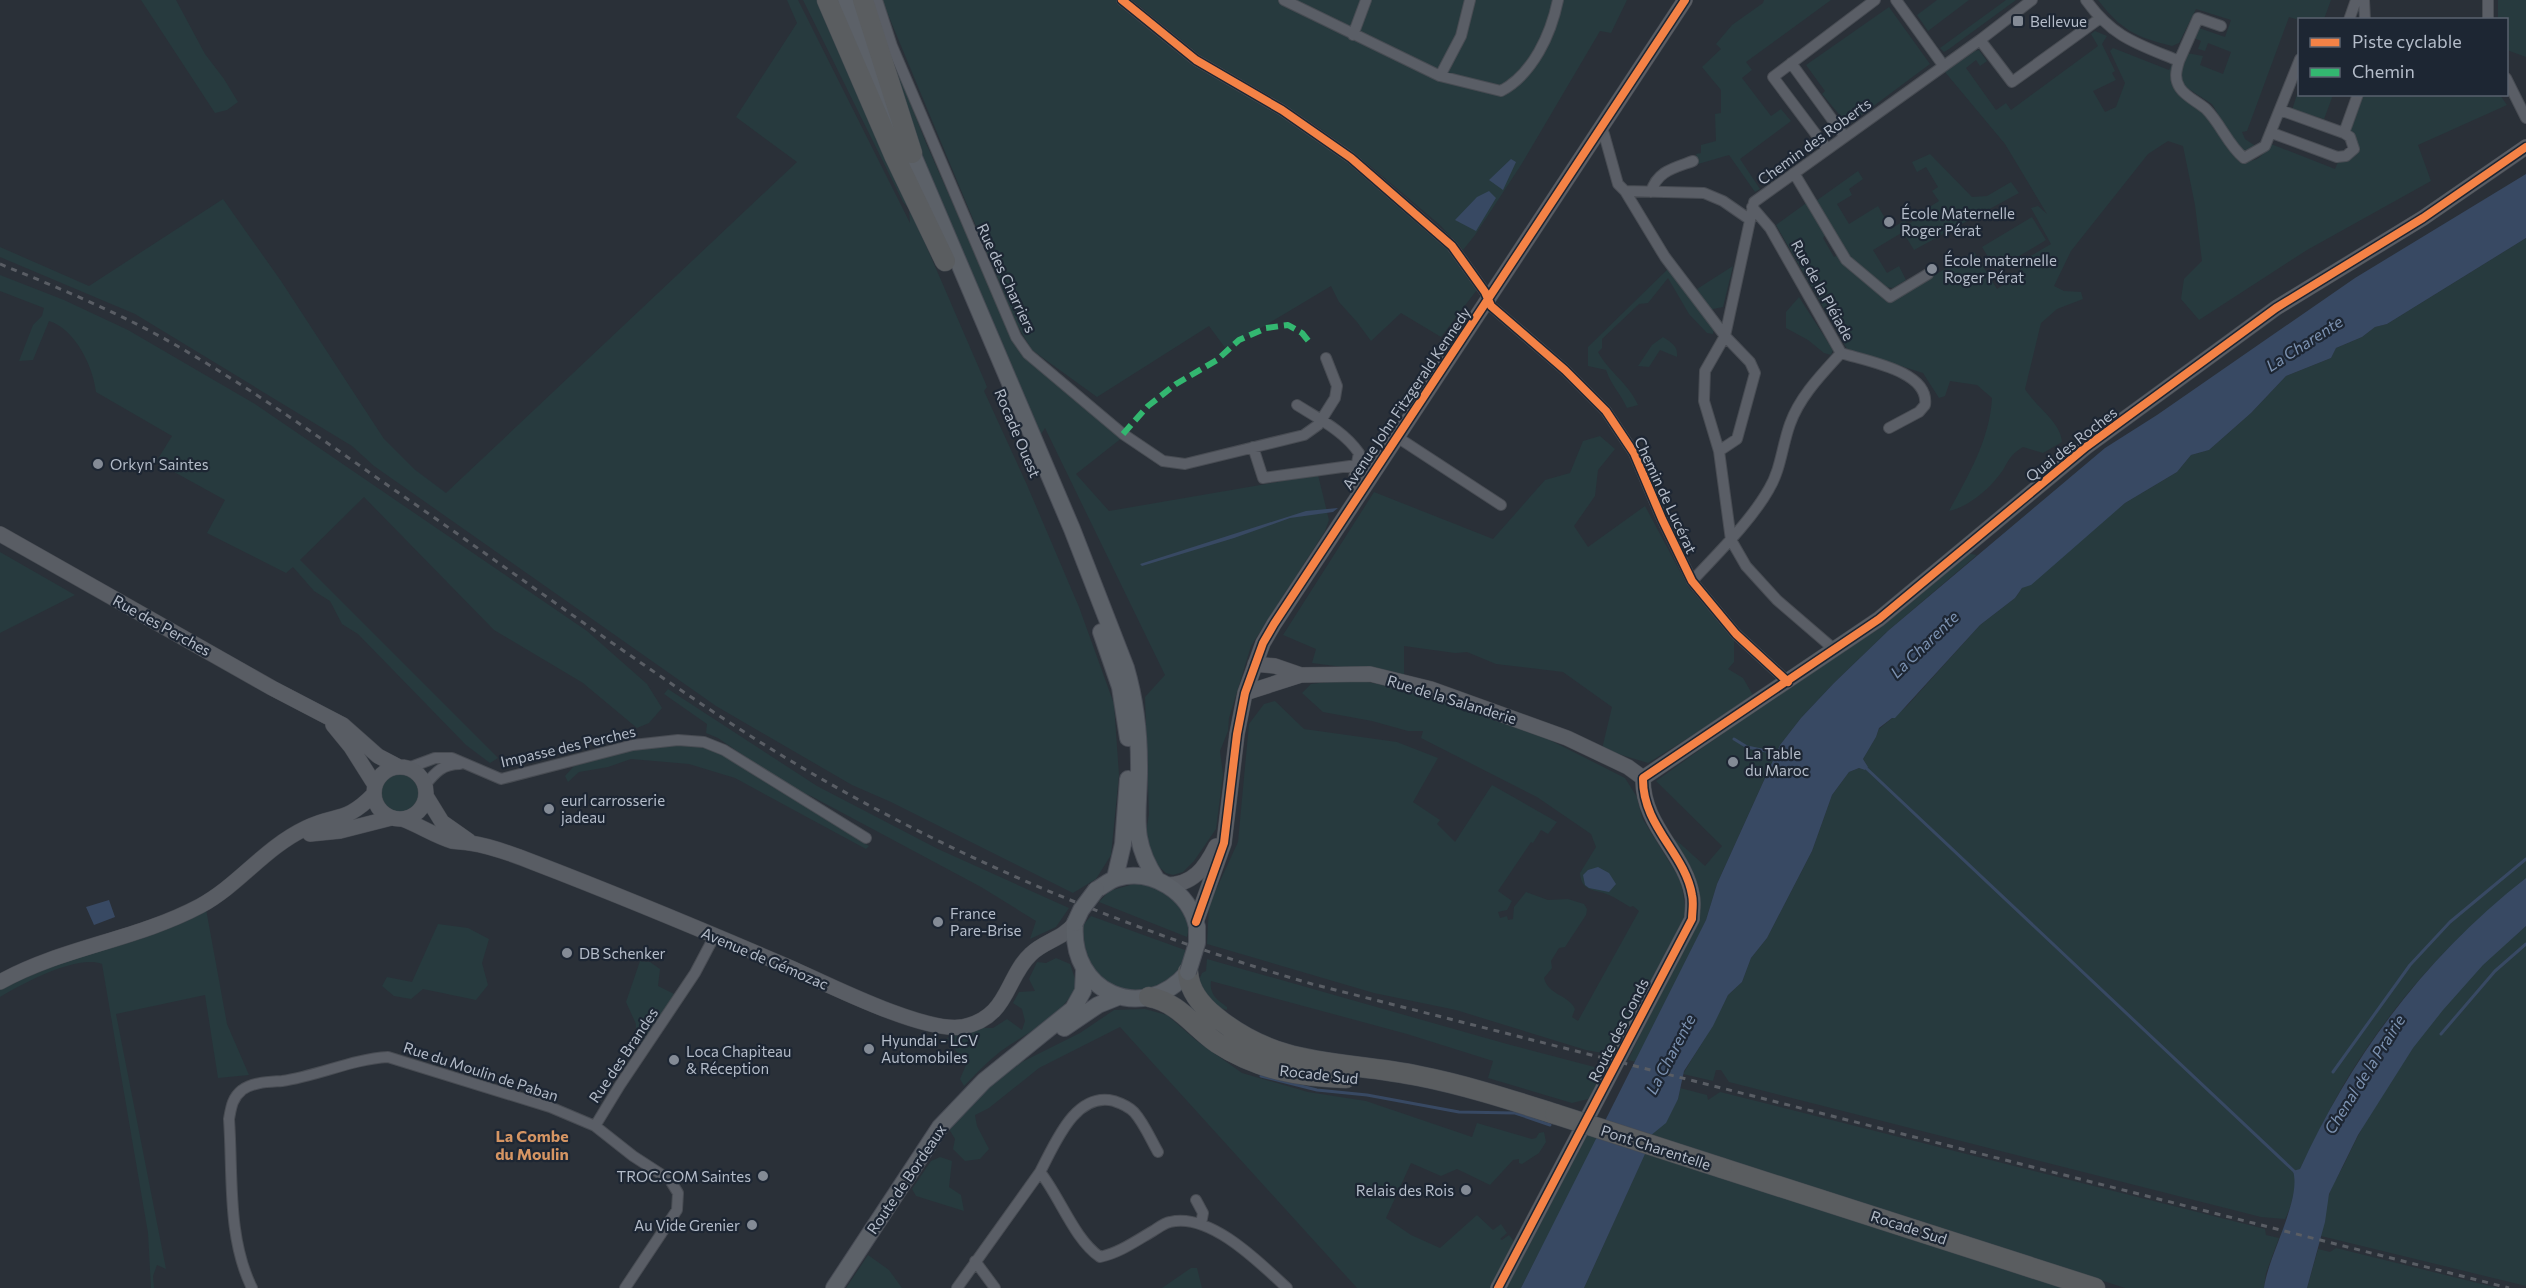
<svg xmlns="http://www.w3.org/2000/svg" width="2526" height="1288" font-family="Commissioner,sans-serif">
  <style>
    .green { fill: #273a3e }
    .water { fill: #384963 }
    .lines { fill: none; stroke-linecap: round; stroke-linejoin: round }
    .stream { stroke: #384963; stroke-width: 3 }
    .street-casing { stroke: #484c53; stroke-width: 12 }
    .secondary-casing { stroke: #484c53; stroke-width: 16 }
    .primary-casing { stroke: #484c55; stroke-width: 18 }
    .highway-casing { stroke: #474c53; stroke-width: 21 }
    .street { stroke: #5a5e66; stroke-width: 10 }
    .secondary { stroke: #595d64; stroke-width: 15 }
    .primary { stroke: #5c6168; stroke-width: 16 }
    .highway { stroke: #5a5d60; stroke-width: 20 }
    .rail { stroke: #595d64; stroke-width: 3; stroke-dasharray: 6 6; stroke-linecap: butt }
    .primary-bridge-casing { stroke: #484c55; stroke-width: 18; stroke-linecap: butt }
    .highway-bridge-casing { stroke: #474c53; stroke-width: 21; stroke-linecap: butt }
    .primary-bridge { stroke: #5c6168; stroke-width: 16 }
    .highway-bridge { stroke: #5a5d60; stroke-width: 20 }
    .quiet { stroke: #33b770; stroke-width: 6; stroke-dasharray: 12 6; stroke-linecap: butt }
    .cycleway-casing { stroke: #1d2633; stroke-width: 11 }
    .cycleway { stroke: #f48246; stroke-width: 8 }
    .poi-dot { fill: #848b96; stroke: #1d2633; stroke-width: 2 }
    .labels { text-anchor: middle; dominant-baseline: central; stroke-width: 4.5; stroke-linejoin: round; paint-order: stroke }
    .poi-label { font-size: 15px; fill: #b4bcc9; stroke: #1d2633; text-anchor: start }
    .street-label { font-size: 15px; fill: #b4bcc9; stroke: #1d2633 }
    .water-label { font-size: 16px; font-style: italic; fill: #7c92b1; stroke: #1d2633 }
    .neighbourhood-label { font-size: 16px; font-weight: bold; fill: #d59563; stroke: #1d2633 }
  </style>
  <rect width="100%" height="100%" fill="#2a3038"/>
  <path class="green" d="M141 0H176L205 54 224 79 238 102 227 110 215 113Z
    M787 0H798L910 223 909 209 903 202 803 0H820L985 382 987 387 984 391 1027 485 1079 607 1114 704 1119 775 1111 855 1096 879 1073 893 891 802 852 785 716 706 374 466 352 446 135 314 0 257V247L89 286 223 199 281 281 384 439 414 469 446 493 797 162 736 117 797 23Z
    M882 0H1118L1353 163 1452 250 1479 287 1441 337 1401 313 1371 341 1357 322 1339 302 1331 286 1226 349 1209 326 1097 397 1032 350 1017 325Z
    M1132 0H1627L1611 33 1600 31 1521 165 1475 235 1463 250 1440 225 1369 165 1321 129 1267 94 1206 60Z
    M1764 0H1831L1746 62 1752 70 1742 78 1771 116 1781 109 1791 121 1740 159 1760 189 1755 192 1729 155 1698 164 1696 154 1701 153V145L1716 141 1715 114 1721 113V90L1702 67 1721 49 1716 44 1732 25 1763 3Z
    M1937 0H1969L1928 31 1917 15Z
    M2006 0H2016L1949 49 1944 52 1940 48Z
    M2098 0H2331L2324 19 2299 20 2289 17 2247 131 2242 132 2245 139 2257 147 2254 151 2241 152 2212 104 2184 86 2180 74 2187 53 2203 56 2200 65 2223 74 2231 52 2208 43 2205 51 2198 49 2201 41 2194 38 2199 28 2225 37 2231 20 2196 9 2179 43 2172 46C2136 37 2121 30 2098 0Z
    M2498 0H2526V57L2507 50 2506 20 2498 19Z
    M1889 7 1930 64 1848 125 1822 94 1825 91 1806 65Z
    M2095 31 2107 36 2102 44 2115 71 2112 73 2116 80 2093 91 2105 112 2116 107 2125 83 2110 51 2113 48 2169 70 2173 62 2171 83 2176 92 2201 108 2212 120 2237 159C2257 164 2259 159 2271 144L2335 169 2338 162 2349 159 2357 153V144L2350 130 2364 95H2500L2507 105 2418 145 2431 181 2307 250 2199 320 2181 299 2184 279 2202 261 2195 205 2183 146 2168 141 2148 154 2071 251 2054 286 2064 291 2081 292 2083 299 2057 309 2041 323 2025 389C2035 406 2061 422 2062 442L2043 453 2023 447C2005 458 2009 465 1996 479 1986 492 1965 508 1949 511 1968 476 1990 439 1992 398L1977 385 1950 381 1945 396 1939 398 1923 373 1847 349 1776 225 1809 201 1826 234 1823 238 1834 257 1838 255 1891 300 1974 252 1997 289 2014 278 2029 257 2051 244 2031 208 2038 206 2047 214 2005 144 1945 72 1975 51 1979 50 1987 61 1980 66 1976 60 1966 68 1996 110 2006 103 2011 110 2098 46 2091 34Z
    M886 41 926 143 1015 344 1123 437 1076 474 1109 511 1318 475 1329 520 1325 531 1251 646 1229 718 1228 731 1220 751 1223 774 1216 829 1194 861 1183 872 1173 875 1166 873 1157 865 1150 851 1146 833 1149 814 1145 697 1165 675 1045 428 1040 436 918 145Z
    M2299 88 2300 94 2333 95 2324 119 2292 110Z
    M1930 154 1972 197 1987 196 2011 182 2019 193 1914 250 1903 232 1873 250 1887 273 1899 266 1906 280 1893 288 1885 287 1850 257 1816 201 1858 171 1863 179 1849 189 1852 195 1837 204 1849 224 1878 206 1891 229 1905 220 1908 224 1929 212 1928 208 1939 201 1932 191 1938 187 1926 167 1917 172 1912 162Z
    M2032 217 2046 240 1996 270 1982 247Z
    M2526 238V878C2454 937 2399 995 2350 1074 2332 1102 2319 1134 2303 1163 2293 1182 2295 1201 2285 1219L2261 1217 1729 1082 1721 1070H1716L1713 1081 1683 1074 1712 1026 1728 995 1742 982 1751 958 1767 938 1812 851 1832 795 1849 772 1859 768 1865 770 1868 767 1863 759 1876 737 1879 729 1907 706 1980 625 2015 598 2022 588 2125 503 2177 472 2191 455 2209 450 2251 413 2286 376 2331 358 2336 348 2362 337 2375 327 2387 324Z
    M1733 266 1723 307 1708 310 1697 289Z
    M1670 267 1714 327 1713 334 1707 333 1689 314 1668 278 1648 303 1639 304 1602 339V348L1598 352C1608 371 1629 384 1638 405L1627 408C1621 394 1611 385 1606 370L1588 366V347Z
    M0 275 64 300 128 330 255 404 587 631 647 684 662 708 649 723 637 728 583 683 494 630 364 497 300 560 498 758 490 763 466 745 358 634 342 624 330 601 314 591 293 567 286 573 207 533 225 500 156 462 172 436 96 392C93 366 75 329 49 321L33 360 19 361 33 325 42 316 44 308 0 291Z
    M1799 297 1833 350 1831 355 1824 353 1808 340 1786 328V312Z
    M1663 337C1672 343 1678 346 1677 357L1660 350 1649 367 1638 366 1652 345Z
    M1600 436 1615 449 1598 470 1595 496 1574 526 1588 547 1645 506 1689 588 1734 637V662L1728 669 1743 678 1754 697 1648 763 1602 749 1612 707 1563 672 1496 664 1467 652 1455 653 1404 646V675L1312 663 1316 649 1283 635 1374 492 1493 539 1545 480 1570 473 1583 441Z
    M0 552 75 595 0 633Z
    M1966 553 1977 555 1889 630 1834 683 1801 718 1780 745 1717 884 1706 920 1636 1062 1628 1060 1689 933 1687 865 1674 838 1705 866 1722 846 1656 781 1787 688Z
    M1352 679 1409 690 1526 728 1625 778 1637 797 1642 818 1681 881 1686 913 1678 934 1613 1055 1586 1050 1456 1010 1374 993 1207 944 1209 905 1238 842 1249 724 1264 704 1275 701 1304 729 1397 742 1438 758 1413 802 1440 820 1437 824 1455 842 1492 785 1557 822 1548 834 1541 830 1533 843 1531 842 1498 891 1512 901 1507 910 1498 912 1500 918 1507 916 1508 920 1513 919 1514 907 1526 892 1548 900 1568 899 1584 904 1587 909 1586 915 1565 947 1559 948 1551 961 1552 968 1544 978C1548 995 1569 995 1575 1009L1572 1017 1578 1021 1639 911 1633 906 1630 907C1623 903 1616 898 1609 895 1595 889 1581 892 1580 873L1596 847 1591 834 1537 797 1421 738 1423 731H1408L1372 721 1323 712 1302 693 1311 684Z
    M668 689 817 786 938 849 1069 908 1056 927 1030 939 1036 921 981 887 811 796 794 790 718 738 706 733 707 724 664 694Z
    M674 743 697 744 723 753 869 846 866 849 735 778 689 764 631 759 608 767 579 772 568 782 565 776 574 766 640 748Z
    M378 792a21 21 0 1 1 42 0a21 21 0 1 1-42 0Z
    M1134 884C1162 885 1177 901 1190 924L1187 937 1099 902 1109 891Z
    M206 909 227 1024 249 1075 218 1078 205 995 116 1014 166 1269 157 1265 153 1276 154 1288H151L148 1233 102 964C77 954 22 984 0 997V987L33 970Z
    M1091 916 1185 950 1184 966C1171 977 1160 986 1143 991 1118 998 1088 972 1083 949 1082 941 1083 932 1083 925Z
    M438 924 468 928 489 939 482 963 488 985 476 1000 423 989 411 999 394 996 382 986 387 977 412 982Z
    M2526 926V1286L2321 1236C2324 1222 2325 1208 2329 1195 2333 1182 2342 1170 2347 1158 2387 1074 2452 984 2526 926Z
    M1056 958 1070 964 1077 985C1057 1022 1033 1028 1001 1051 988 1061 976 1074 964 1086L960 1079 966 1065 947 1038 978 1028H993L1007 1019 1022 1030 1025 1021 1022 1009 1013 1003 1019 992 1035 991 1029 979 1037 962 1046 963Z
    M1207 959 1507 1044 1606 1070 1599 1088 1588 1099 1572 1103 1488 1078 1493 1061 1407 1034 1211 981C1209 994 1217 1000 1227 1007V1010C1213 1007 1205 992 1199 980L1202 973 1206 971Z
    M640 961 650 962 660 969 658 986 674 994 648 1041 636 1045V1024L626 1002Z
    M1145 1009 1167 1015 1197 1041 1242 1073 1308 1092 1366 1101 1472 1137 1477 1123 1532 1139 1536 1138 1539 1133 1544 1132 1546 1142 1539 1153 1522 1164 1519 1163V1159L1513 1160 1490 1185 1457 1169 1441 1176 1411 1163 1386 1218 1411 1235 1440 1248 1477 1215 1493 1230 1501 1224 1507 1233 1500 1239 1502 1240 1509 1235 1516 1244 1497 1288H1357L1120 1027 1039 1068 989 1108 975 1115 977 1126 989 1149 980 1159 965 1161 953 1149 955 1139 949 1129 980 1093 1022 1062 1080 1033 1114 1010Z
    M1680 1088 1707 1095 1708 1100 1720 1092 2265 1229 2266 1235 2279 1238 2266 1273 2264 1288H2125L1650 1136 1678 1099Z
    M1583 1129 1600 1134 1521 1288H1498Z
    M1645 1153 1697 1170 2074 1288H1584Z
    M940 1157 952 1161 949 1187 961 1195 964 1211 916 1196 912 1189 931 1161Z
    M2336 1248 2498 1288H2307L2318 1249 2330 1252Z
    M868 1255 889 1270 902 1288H846Z
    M1191 1268H1197L1202 1288H1162Z"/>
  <path class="water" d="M1511 159 1516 162 1503 190 1489 180Z
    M2526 174V238L2387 324 2375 327 2362 337 2336 348 2331 358 2286 376 2251 413 2209 450 2191 455 2177 472 2125 503 2031 585 2022 588 2015 598 1980 625 1895 718H1892L1879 728 1876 737 1863 759 1868 767 1865 770 1859 768 1849 772 1832 795 1812 851 1767 938 1751 958 1742 982 1728 995 1713 1026 1684 1071 1678 1099 1666 1123 1650 1136 1645 1154 1584 1288H1521L1706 920 1717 884 1780 745 1801 718 1834 683 1889 630 2105 448 2157 415 2355 278Z
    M1489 191 1496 198 1476 231 1455 220 1477 197Z
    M1338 508 1333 512 1290 518 1234 538 1142 566 1140 564 1306 511Z
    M1598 867 1609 873 1616 884 1609 892 1589 888 1585 885 1583 875 1588 870Z
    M2526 878V926L2483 965 2443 1010 2413 1048 2358 1135 2329 1194 2325 1222 2307 1288H2264C2268 1256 2302 1199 2293 1171L2300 1169C2352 1055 2427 955 2526 878Z
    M109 900 115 917 94 925 86 907Z"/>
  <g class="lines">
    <path class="stream" d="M1734 739 1747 747 1776 753
      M1865 767 2295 1172
      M2441 1034 2495 971 2526 944
      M2333 1072 2410 965 2450 922 2526 859
      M1261 1076 1317 1090 1367 1095 1459 1112 1515 1113 1550 1125"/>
    <g class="street-casing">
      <path id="street" d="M877 0 892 46 1016 337 1028 354 1123 434 1163 461 1185 464 1304 435 1318 425 1335 398 1337 386 1326 358
        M1122 0 1196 60 1282 110 1351 158 1452 246 1485 292 1491 306 1565 370 1606 411 1634 453 1662 519 1692 581 1736 634 1788 682
        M1284 0 1440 76 1501 91C1533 74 1551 34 1558 0
        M1896 0 1943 65
        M2086 0C2113 38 2138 44 2179 61L2198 18 2221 26
        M2364 0 2365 20
        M2488 0V20
        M2349 20 2356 0
        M1353 35 1366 0
        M1980 40 2012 82 2099 19
        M2179 61C2176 71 2174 79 2180 88 2186 97 2198 102 2206 109 2221 124 2228 145 2244 158L2265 146 2300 59
        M1791 63 1845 137
        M1440 76 1461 36 1470 0
        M2506 78 2526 118
        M1599 130 1604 134 1618 184 1625 191 1665 257 1725 336 1705 371 1704 401 1719 451 1731 540 1746 566 1777 600 1835 650
        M2272 133 2337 157 2346 156 2354 149 2350 137 2344 133 2280 110
        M2344 133 2358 94
        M1827 149 1773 77 1875 0
        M1794 173 1846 260 1890 297 1928 274
        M1625 191 1704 193 1723 201 1749 219
        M1651 192C1657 171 1674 168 1693 161
        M1752 207 1770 228 1841 353C1866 361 1930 371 1925 405L1919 412 1889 428
        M1297 405C1319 419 1344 431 1359 453L1354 478 1361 491
        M1397 437 1501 505
        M1253 447 1263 478 1357 465
        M1719 451 1737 439 1755 373 1750 362 1725 336 1754 202 1980 40 2032 0
        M1692 581C1717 554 1751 521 1769 489 1781 469 1782 446 1790 424 1800 396 1822 374 1841 353
        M408 768 435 758H452L501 779 633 745 678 740 704 742 724 750 866 838
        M425 785C435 773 442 764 460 764
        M595 1126 620 1085 695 973 714 937
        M1158 1152C1151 1140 1144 1123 1134 1112 1129 1107 1120 1103 1114 1101 1075 1091 1055 1144 1040 1172 1060 1197 1074 1239 1100 1257 1119 1253 1136 1241 1153 1231 1158 1228 1164 1223 1170 1222 1210 1212 1260 1263 1287 1288
        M1196 1200 1203 1213 1201 1224
        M975 1261 995 1288
        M252 1288C227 1237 233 1176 229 1119 231 1108 232 1098 242 1090 253 1082 269 1082 282 1081 318 1076 352 1059 388 1057L550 1107 595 1126 633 1156 670 1180 678 1193 677 1210 625 1288
        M957 1288 1040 1172"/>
    </g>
    <g class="secondary-casing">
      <path id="secondary" d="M0 534 272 688 343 725 378 756 399 767
        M1255 664 1275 666 1301 675 1370 674 1431 689 1567 738 1628 767 1643 778
        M1245 693 1301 675
        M333 725 351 747 375 785
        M374 793a26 26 0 1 1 52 0a26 26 0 1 1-52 0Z
        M1643 778 1879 619 2086 447 2276 308 2423 218 2526 147
        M426 796 442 822 469 841
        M402 819C419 825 435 836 452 841 458 842 464 842 470 843 491 846 515 855 535 863 621 896 707 932 791 968 829 985 924 1033 962 1027 1009 1018 1005 978 1031 954 1044 941 1063 939 1075 923
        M310 834 340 831 391 818
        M1166 885C1193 885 1205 868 1216 846
        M1196 922 1224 843 1237 734 1245 693 1263 643 1274 624 1685 0
        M0 982C63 947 136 940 200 906 239 885 264 848 306 828 336 813 345 824 374 794
        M1498 1288 1692 919C1692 912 1694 903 1692 895 1685 853 1642 826 1643 778"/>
    </g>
    <g class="primary-casing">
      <path id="primary" d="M846 0 896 137
        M907 141 1072 529 1126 668C1135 699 1139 731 1139 764 1140 811 1128 837 1157 880
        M1101 632 1120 687 1128 738
        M1115 878 1123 844 1128 779
        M1096 890C1103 886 1110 880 1117 878 1152 868 1190 892 1197 927
        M1075 923C1069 993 1143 1025 1188 972
        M1064 1028 1098 1005 1118 997
        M834 1288 940 1127 984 1081 1073 1009 1083 991 1084 971"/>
    </g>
    <g class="highway-casing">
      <path id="highway" d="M827 0 895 157 945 261
        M863 0 912 153
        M1188 972C1189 991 1202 1006 1216 1017 1281 1070 1343 1060 1419 1076 1465 1085 1511 1100 1555 1114
        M1149 997C1178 1002 1194 1027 1217 1043 1257 1069 1299 1077 1346 1078
        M1722 1168 2095 1288"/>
    </g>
    <use href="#street" class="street"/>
    <use href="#secondary" class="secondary"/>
    <use href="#primary" class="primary"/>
    <use href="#highway" class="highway"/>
    <path class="rail" d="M0 264C59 288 117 312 172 343 244 384 312 432 380 480 492 557 602 638 715 713 898 835 1102 923 1312 984L2509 1288"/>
    <g class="primary-bridge-casing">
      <path id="primary-bridge" d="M1075 923 1081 910 1096 890
        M1188 972 1197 943V927"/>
    </g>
    <g class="highway-bridge-casing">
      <path id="highway-bridge" d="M1555 1114 1722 1168"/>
    </g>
    <use href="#primary-bridge" class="primary-bridge"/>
    <use href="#highway-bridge" class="highway-bridge"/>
    <path class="quiet" d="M1123 434 1148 406 1176 384 1217 360 1239 340 1266 328 1288 325 1302 333 1311 344"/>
    <g class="cycleway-casing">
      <path id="cycleway" d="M1122 0 1196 60 1282 110 1351 158 1452 246 1485 292 1491 306 1565 370 1606 411 1634 453 1662 519 1692 581 1736 634 1788 682
        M1196 922 1224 843 1237 734 1245 693 1263 643 1274 624 1685 0
        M1498 1288 1692 919C1692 912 1694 903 1692 895 1685 853 1642 826 1643 778L1879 619 2086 447 2276 308 2423 218 2526 147"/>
    </g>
    <use href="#cycleway" class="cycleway"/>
  </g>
  <g class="poi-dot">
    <rect x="2012" y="15" width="12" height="12" rx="3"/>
    <circle cx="1889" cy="222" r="6"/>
    <circle cx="1932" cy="269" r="6"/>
    <circle cx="98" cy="464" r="6"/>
    <circle cx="1733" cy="762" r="6"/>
    <circle cx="549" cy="809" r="6"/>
    <circle cx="938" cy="922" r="6"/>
    <circle cx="567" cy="953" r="6"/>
    <circle cx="869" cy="1049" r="6"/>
    <circle cx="674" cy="1060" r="6"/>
    <circle cx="763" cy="1176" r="6"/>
    <circle cx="1466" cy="1190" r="6"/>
    <circle cx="752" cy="1225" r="6"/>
  </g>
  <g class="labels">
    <g class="poi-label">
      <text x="2030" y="21">Bellevue</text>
      <text x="1901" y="213">École Maternelle<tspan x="1901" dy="17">Roger Pérat</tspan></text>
      <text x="1944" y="260">École maternelle<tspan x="1944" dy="17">Roger Pérat</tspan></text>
      <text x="110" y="464">Orkyn' Saintes</text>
      <text x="1745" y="753">La Table<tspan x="1745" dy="17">du Maroc</tspan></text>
      <text x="561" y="800">eurl carrosserie<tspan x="561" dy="17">jadeau</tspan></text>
      <text x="950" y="913">France<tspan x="950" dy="17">Pare-Brise</tspan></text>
      <text x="579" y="953">DB Schenker</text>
      <text x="881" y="1040">Hyundai - LCV<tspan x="881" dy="17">Automobiles</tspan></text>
      <text x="686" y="1051">Loca Chapiteau<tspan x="686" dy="17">&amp; Réception</tspan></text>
      <text x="751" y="1176" text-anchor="end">TROC.COM Saintes</text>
      <text x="1454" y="1190" text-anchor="end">Relais des Rois</text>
      <text x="740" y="1225" text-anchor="end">Au Vide Grenier</text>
    </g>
    <g class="street-label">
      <text transform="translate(1814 141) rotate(-36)">Chemin des Roberts</text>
      <text transform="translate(1007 278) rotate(65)">Rue des Charriers</text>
      <text transform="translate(1823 290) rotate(61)">Rue de la Pléiade</text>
      <text transform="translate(1406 398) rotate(-56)">Avenue John Fitzgerald Kennedy</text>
      <text transform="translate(1018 433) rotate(67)">Rocade Ouest</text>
      <text transform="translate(2071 444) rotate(-38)">Quai des Roches</text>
      <text transform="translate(1666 495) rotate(65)">Chemin de Lucérat</text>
      <text transform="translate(162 625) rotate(29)">Rue des Perches</text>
      <text transform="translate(1452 699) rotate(17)">Rue de la Salanderie</text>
      <text transform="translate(568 746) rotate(-13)">Impasse des Perches</text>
      <text transform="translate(765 958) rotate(23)">Avenue de Gémozac</text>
      <text transform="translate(1618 1030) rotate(-63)">Route des Gonds</text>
      <text transform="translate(623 1055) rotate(-56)">Rue des Brandes</text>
      <text transform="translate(481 1071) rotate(18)">Rue du Moulin de Paban</text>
      <text transform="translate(1319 1074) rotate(6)">Rocade Sud</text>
      <text transform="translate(1656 1147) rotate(18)">Pont Charentelle</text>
      <text transform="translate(906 1179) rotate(-56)">Route de Bordeaux</text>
      <text transform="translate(1909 1227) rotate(18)">Rocade Sud</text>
    </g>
    <g class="water-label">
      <text transform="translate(2304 343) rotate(-33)">La Charente</text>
      <text transform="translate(1924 644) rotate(-44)">La Charente</text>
      <text transform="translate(1670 1054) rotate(-62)">La Charente</text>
      <text transform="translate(2364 1074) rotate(-58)">Chenal de la Prairie</text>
    </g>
    <g class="neighbourhood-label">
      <text x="532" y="1135">La Combe<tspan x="532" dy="18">du Moulin</tspan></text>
    </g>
  </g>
  <rect x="2298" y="18" width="210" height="78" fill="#1d2633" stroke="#59626f" stroke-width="1.5"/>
  <rect x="2310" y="38" width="30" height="9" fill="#f48246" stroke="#59626f" stroke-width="1.5"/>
  <text x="2352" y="48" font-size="18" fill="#b4bcc9">Piste cyclable</text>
  <rect x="2310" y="68" width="30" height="9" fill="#33b770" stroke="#59626f" stroke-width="1.5"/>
  <text x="2352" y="78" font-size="18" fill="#b4bcc9">Chemin</text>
</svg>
